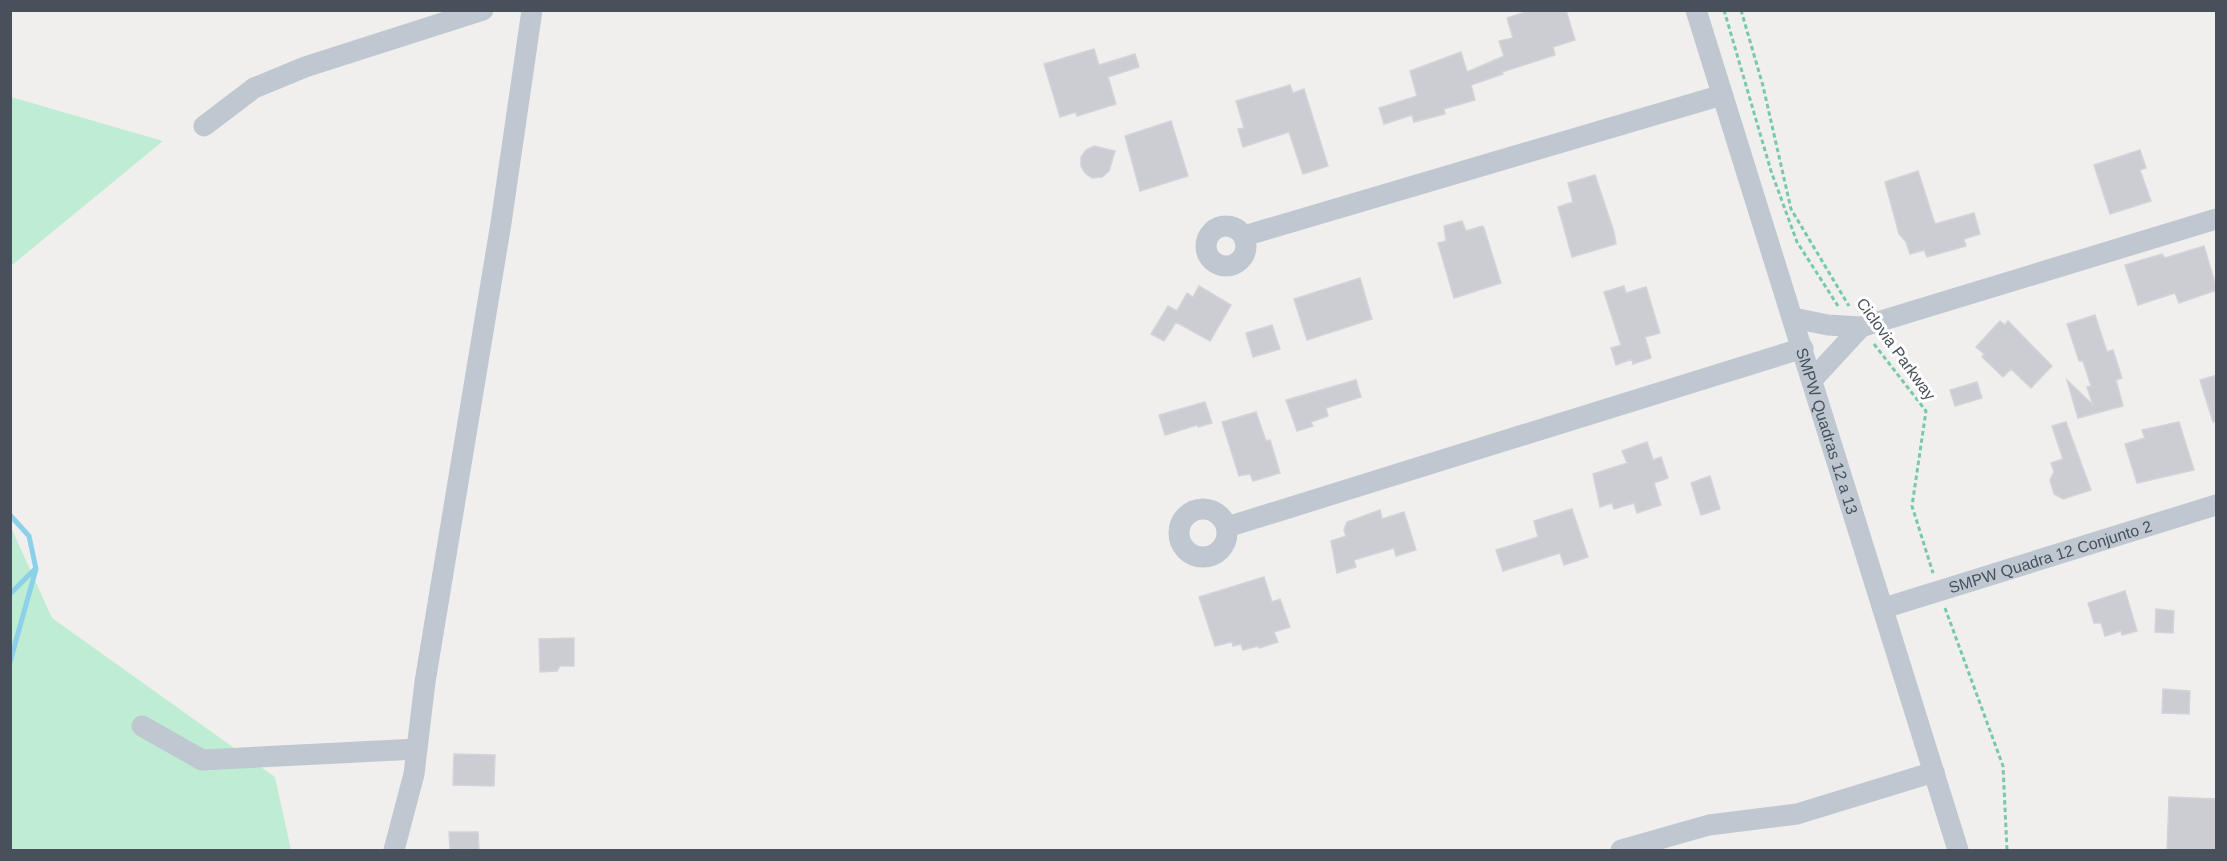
<svg xmlns="http://www.w3.org/2000/svg" width="2227" height="861" font-family="Helvetica,sans-serif">
  <style>
    .green { fill: #beedd3 }
    .lines { fill: none; stroke-linecap: round; stroke-linejoin: round }
    .stream { stroke: #8cd0e9; stroke-width: 5 }
    .building { fill: #cbcdd3; stroke: #d3d4da; stroke-width: 1.5 }
    .path { stroke: #77caa7; stroke-width: 3; stroke-dasharray: 4.5 3; stroke-linecap: butt }
    .minor { stroke: #bfc8d0; stroke-width: 21 }
    .labels { text-anchor: middle; dominant-baseline: central; stroke-width: 6; stroke-linejoin: round; paint-order: stroke }
    .street-label { font-size: 16px; fill: #47505b; stroke: #fff }
  </style>
  <rect width="100%" height="100%" fill="#f1efee"/>
  <path class="green" d="M11 97 163 141 11 266 10 97Z
    M10 525 52 618 275 777 291 850H11Z"/>
  <g class="lines">
    <path class="stream" d="M10 515 29 536 36 569 10 662
      M10 594 34 570"/>
  </g>
  <path class="building" d="M1531 10H1566L1575 40 1553 47 1555 55 1502 72 1503 74 1471 85 1475 100 1444 109 1445 114 1414 122 1412 115 1384 124 1379 108 1417 96 1410 71 1461 52 1467 72 1504 56 1499 41 1513 38 1507 18Z
    M1094 49 1099 65 1135 54 1139 67 1108 77 1116 104 1077 116 1076 112 1060 117 1044 64Z
    M1290 85 1293 93 1304 89 1328 166 1303 174 1289 132 1243 147 1238 129 1244 128 1236 101Z
    M1171 121 1188 176 1140 191 1125 136Z
    M1094 146 1115 151 1109 171 1102 177 1092 178 1085 173 1081 166V157L1086 150Z
    M2140 150 2146 168 2140 170 2151 201 2110 214 2094 165Z
    M1918 171 1935 224 1974 213 1980 234 1964 239 1966 246 1927 257 1924 250 1910 254 1906 242 1899 234 1885 182Z
    M1595 175 1614 232 1616 244 1572 257 1558 207 1573 202 1568 183Z
    M1462 221 1466 231 1482 226 1484 228 1501 283 1454 298 1438 243 1446 241 1444 226Z
    M2204 246 2217 290 2179 303 2175 293 2138 305 2125 265 2162 254 2165 258Z
    M1360 278 1372 319 1307 340 1294 299Z
    M1199 286 1231 305 1210 341 1176 322 1164 341 1151 334 1168 306 1177 311 1187 293 1193 297Z
    M1624 286 1626 293 1646 287 1660 333 1645 337 1651 358 1633 364 1632 359 1616 365 1611 348 1621 345 1604 292Z
    M2095 315 2107 352 2113 350 2122 378 2116 380 2123 406 2078 418 2067 380 2093 405 2087 387 2091 386 2083 361H2079L2067 324Z
    M2000 321 2005 325 2008 321 2052 366 2031 388 2011 369 2003 377 1982 357 1984 354 1976 347Z
    M1272 325 1280 349 1253 357 1246 333Z
    M2217 375V421L2213 422 2200 380Z
    M1356 380 1361 397 1326 408 1328 416 1311 422 1313 426 1297 431 1286 400Z
    M1977 382 1982 398 1955 406 1950 390Z
    M1205 402 1212 423 1198 427 1197 425 1165 435 1159 415Z
    M1256 412 1266 441 1270 440 1280 473 1253 481 1250 474 1239 476 1222 422Z
    M2066 422 2091 490 2063 499 2054 494 2050 480 2054 472 2051 463 2063 459 2052 426Z
    M2179 422 2194 470 2137 483 2125 444 2145 438 2142 430Z
    M1647 442 1653 460 1661 457 1668 478 1654 483 1661 505 1637 513 1634 503 1614 509 1612 503 1600 507 1593 474 1627 463 1622 451Z
    M1710 476 1720 509 1701 515 1691 483Z
    M1572 509 1588 557 1564 565 1560 553 1503 571 1496 550 1538 537 1534 521Z
    M1380 510 1382 519 1404 512 1416 550 1396 556 1394 548 1354 560 1356 567 1337 573 1331 541 1346 536 1344 530 1347 522Z
    M1264 577 1272 602 1280 599 1290 627 1274 632 1278 642 1259 648 1258 646 1243 650 1241 644 1233 646 1232 642 1215 646 1199 597Z
    M2125 591 2137 631 2122 635 2121 631 2105 636 2101 623H2094L2088 603Z
    M2156 609 2174 611 2173 633 2155 632Z
    M574 638V666H560L557 671 540 672 539 639Z
    M2163 689 2190 691 2189 714 2162 713Z
    M454 754 495 755 494 786 453 785Z
    M2169 797 2217 799V850H2167Z
    M449 832H478L479 850H450Z"/>
  <g class="lines">
    <path class="path" d="M1724 10 1771 171 1797 242 1838 306
      M1741 10 1763 86 1791 209 1849 306
      M1874 344 1926 411 1912 506 1933 573
      M1945 608 2003 766 2007 850"/>
    <g class="minor">
      <path id="s1" d="M1696 10 1958 850"/>
      <path d="M204 126 254 88 305 67 483 10"/>
      <circle cx="1226" cy="246" r="20"/>
      <path d="M1244 236 1722 95"/>
      <path d="M1793 318 1828 325 1861 327 2216 219"/>
      <path d="M1813 379 1861 327"/>
      <circle cx="1203" cy="533" r="24"/>
      <path d="M1227 527 1803 348"/>
      <path id="s2" d="M1884 608 2216 505"/>
      <path d="M142 726 202 760 417 749"/>
      <path d="M394 850 414 774 425 682 501 223 532 10"/>
      <path d="M1621 850 1709 825 1797 814 1934 772"/>
    </g>
  </g>
  <g class="labels">
    <g class="street-label">
      <text transform="translate(1896 349) rotate(54)">Ciclovia Parkway</text>
      <text stroke="none"><textPath href="#s1" startOffset="441">SMPW Quadras 12 a 13</textPath></text>
      <text stroke="none"><textPath href="#s2" startOffset="174">SMPW Quadra 12 Conjunto 2</textPath></text>
    </g>
  </g>
  <rect width="2227" height="861" fill="none" stroke="#47505b" stroke-width="24"/>
</svg>
